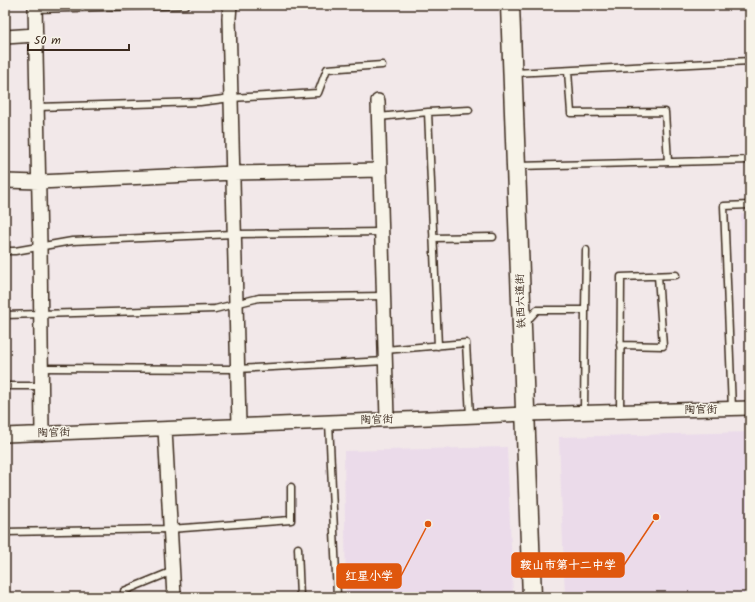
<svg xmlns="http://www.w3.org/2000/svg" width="755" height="602" font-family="Kalam,'LXGW WenKai TC',sans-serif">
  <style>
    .built { fill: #ebdbea }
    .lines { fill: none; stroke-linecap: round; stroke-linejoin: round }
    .lane-casing { stroke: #3b2a1e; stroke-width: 9 }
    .street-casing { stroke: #3b2a1e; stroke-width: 16 }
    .secondary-casing { stroke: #3b2a1e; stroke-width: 21 }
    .lane { stroke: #f7f3e8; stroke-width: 6 }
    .street { stroke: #f7f3e8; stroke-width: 13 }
    .secondary { stroke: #f7f3e8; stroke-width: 18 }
    .labels { text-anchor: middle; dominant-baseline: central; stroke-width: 3; stroke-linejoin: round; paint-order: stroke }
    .street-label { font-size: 11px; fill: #3b2a1e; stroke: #f7f3e8 }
    .leader { fill: none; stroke: #df570d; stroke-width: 1.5 }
    .callout-dot { fill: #df570d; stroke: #f7f3e8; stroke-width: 1.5 }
    .callout { fill: #df570d; stroke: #df570d; stroke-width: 1.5 }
    .callout-label { font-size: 12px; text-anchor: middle; font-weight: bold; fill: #fff }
  </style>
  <rect width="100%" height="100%" fill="#f2e8e9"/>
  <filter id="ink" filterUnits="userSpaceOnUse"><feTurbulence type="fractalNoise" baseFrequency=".025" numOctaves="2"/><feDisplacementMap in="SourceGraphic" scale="8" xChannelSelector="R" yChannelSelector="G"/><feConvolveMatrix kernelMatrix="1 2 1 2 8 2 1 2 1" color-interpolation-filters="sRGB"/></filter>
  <g filter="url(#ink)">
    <path class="built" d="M750 213V389L747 390 741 214Z
      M750 432V597H565L559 437Z
      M507 447 513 597H346L344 451Z"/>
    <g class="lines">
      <g class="lane-casing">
        <path id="lane" d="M35 9 186 5
          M568 71 571 113 665 112 668 162
          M514 73 750 61
          M38 107 200 102 231 98 318 93 327 69 382 65
          M428 112 438 346
          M379 117 428 112 469 110
          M518 166 750 160
          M433 238 493 237
          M5 251H15L72 241 234 234 382 232
          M5 315 215 309 259 298 383 296
          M526 322 537 310H585
          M620 345 663 346 658 276
          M385 350 466 343 470 416
          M41 368 237 369 385 361
          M5 386H41
          M732 409 724 206 750 205
          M584 412 585 310 586 250
          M620 412 621 277 676 275
          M329 422 337 596
          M5 532 170 529 291 520V487
          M298 548 300 597
          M124 597V591L173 571
          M323 597H337"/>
      </g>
      <g class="street-casing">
        <path id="street" d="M35 5 40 247 42 434
          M230 5 229 18 239 425
          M5 37 36 35
          M378 101 387 419
          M5 181 39 182 233 173 380 170
          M165 429 174 597
          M5 435 526 414 750 408"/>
      </g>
      <g class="secondary-casing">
        <path id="secondary" d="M510 5 532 597"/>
      </g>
      <use href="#lane" class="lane"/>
      <use href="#street" class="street"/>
      <use href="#secondary" class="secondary"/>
    </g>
  </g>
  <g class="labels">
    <g class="street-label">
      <text transform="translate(521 301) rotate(-92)">铁西六道街</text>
      <text transform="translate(701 410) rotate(-1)">陶官街</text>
      <text transform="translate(377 420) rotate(-2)">陶官街</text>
      <text transform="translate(54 433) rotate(-2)">陶官街</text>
    </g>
  </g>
  <path class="leader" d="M656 517L624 565M428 524L401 576"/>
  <g class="callout-dot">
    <circle cx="656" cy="517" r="4"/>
    <circle cx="428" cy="524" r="4"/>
  </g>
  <g class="callout">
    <rect x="512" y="553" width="112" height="24" rx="4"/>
    <rect x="337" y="564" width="64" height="24" rx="4"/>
  </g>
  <g class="callout-label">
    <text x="568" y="569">鞍山市第十二中学</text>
    <text x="369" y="580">红星小学</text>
  </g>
  <rect width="755" height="602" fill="none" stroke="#f7f3e8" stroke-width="20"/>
  <rect x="10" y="10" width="735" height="582" fill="none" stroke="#3b2a1e" stroke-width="1.5" filter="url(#ink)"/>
  <path d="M28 44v6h101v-6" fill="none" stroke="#3b2a1e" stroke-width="2"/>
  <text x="34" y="44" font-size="12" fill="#3b2a1e" stroke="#f7f3e8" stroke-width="3" paint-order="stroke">50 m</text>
</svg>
